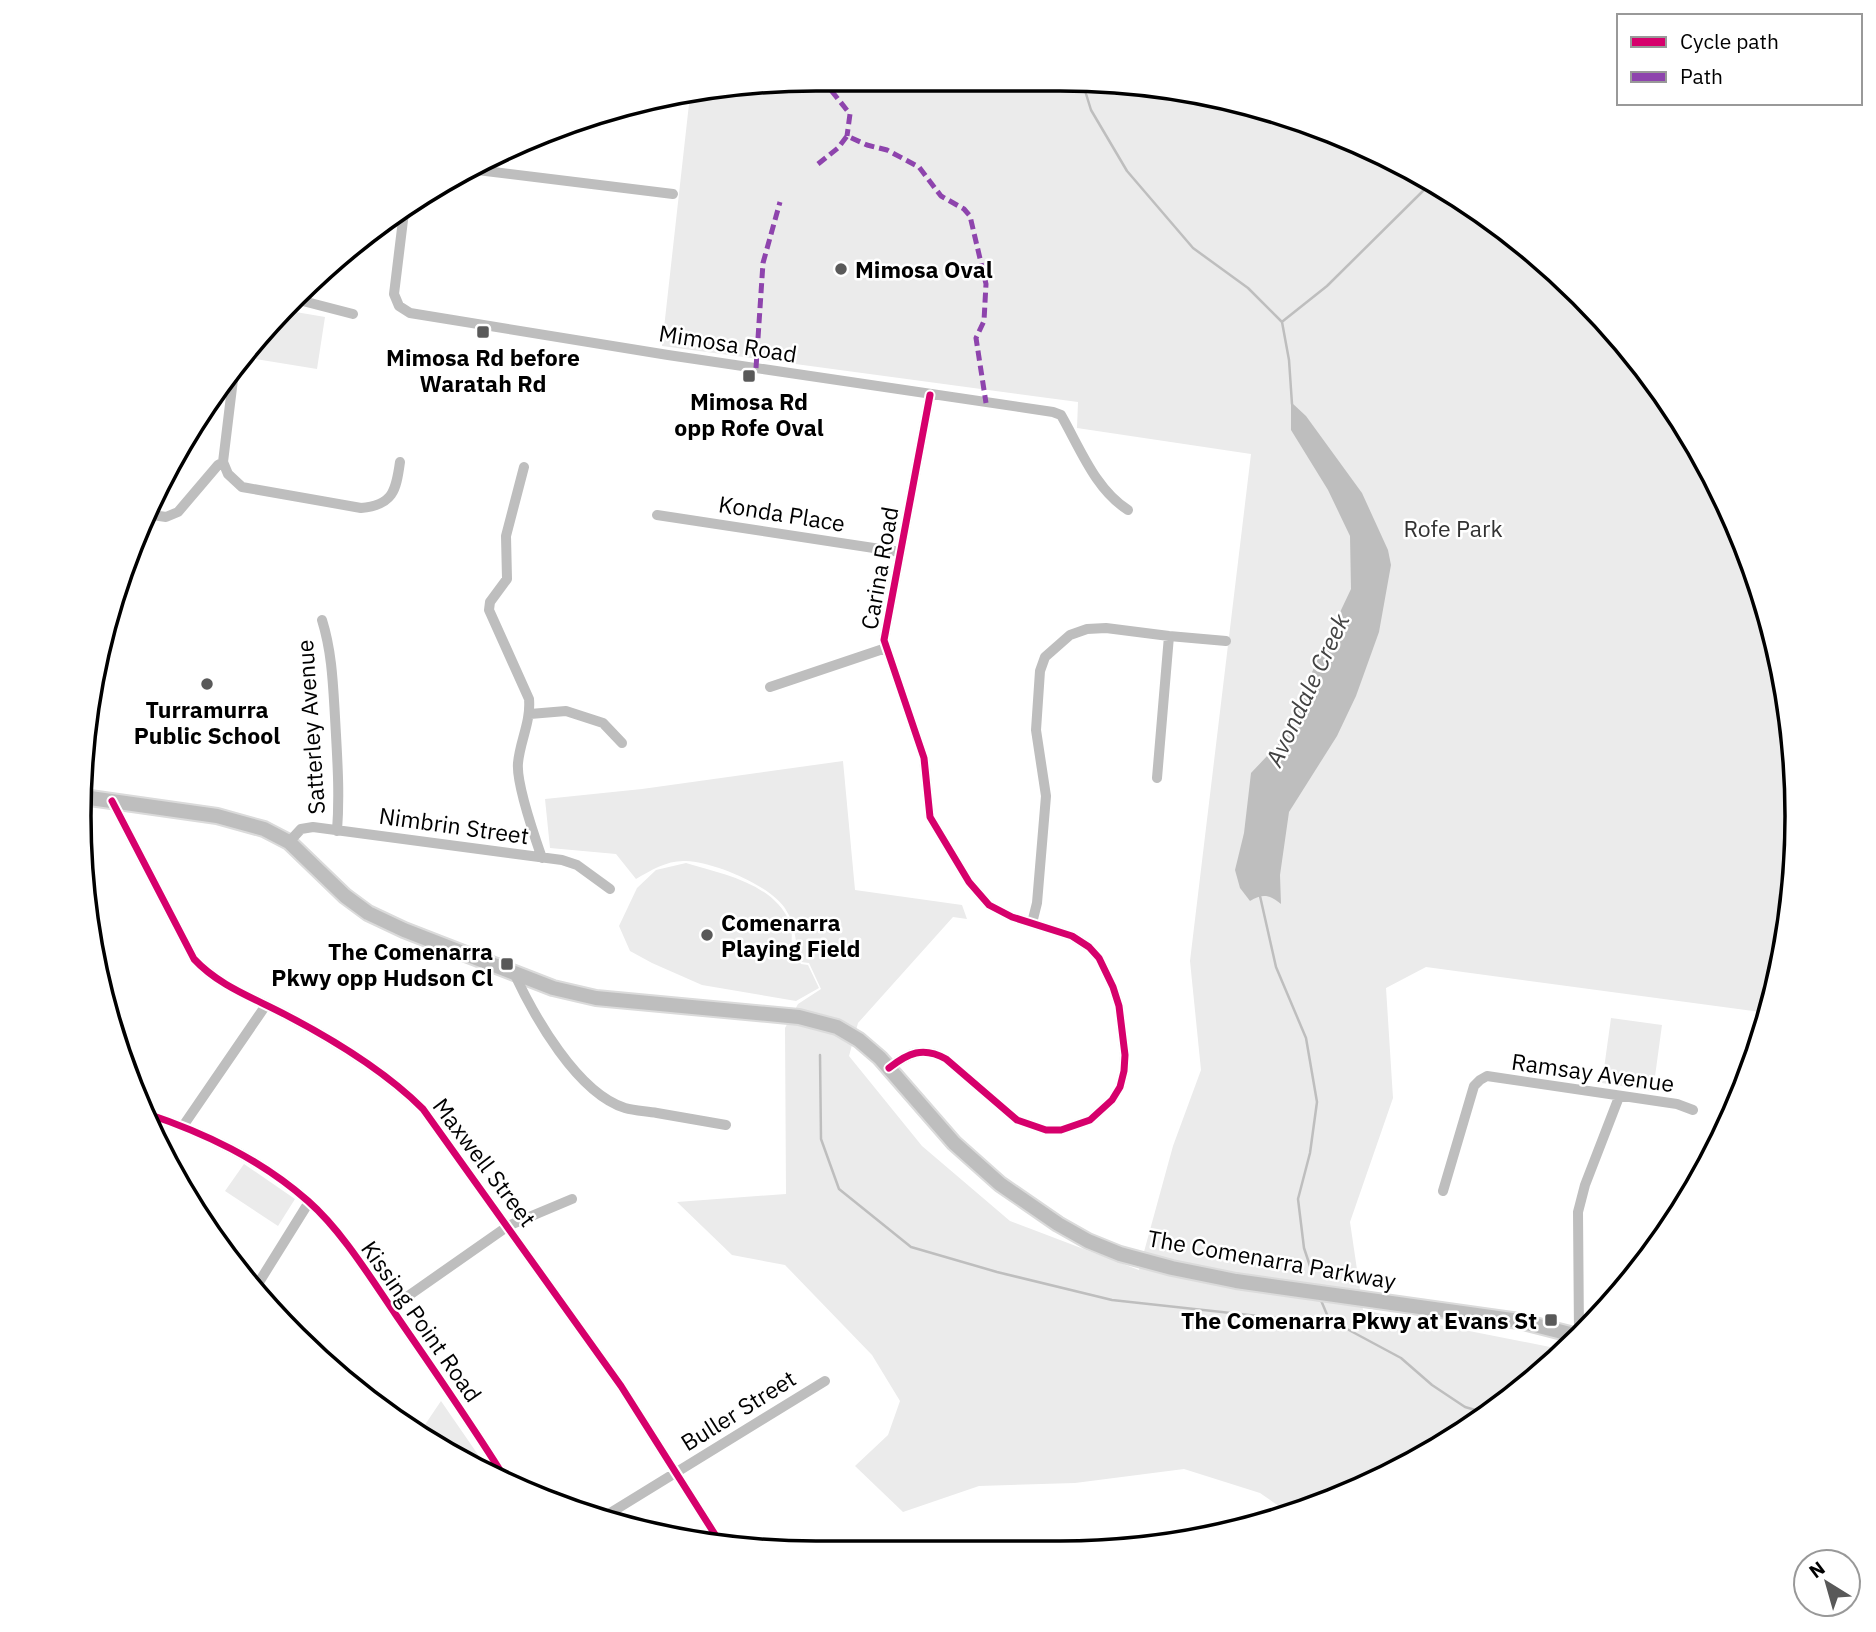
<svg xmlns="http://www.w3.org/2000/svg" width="1876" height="1632" font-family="'IBM Plex Sans',sans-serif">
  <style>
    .green { fill: #ebebeb }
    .water { fill: #bebebe }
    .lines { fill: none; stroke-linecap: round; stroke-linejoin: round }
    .stream { stroke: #bebebe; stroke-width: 2.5 }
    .major-casing { stroke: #dbdbdb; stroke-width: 18 }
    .minor { stroke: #bebebe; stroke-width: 10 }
    .major { stroke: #bebebe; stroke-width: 14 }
    .quiet { stroke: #8e44ad; stroke-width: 5; stroke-dasharray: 10 5; stroke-linecap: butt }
    .cycleway-casing { stroke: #fff; stroke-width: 11 }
    .cycleway { stroke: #d6006c; stroke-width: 7 }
    .poi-dot { fill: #595959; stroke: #fff; stroke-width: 2.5 }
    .labels { text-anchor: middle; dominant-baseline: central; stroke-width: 5; stroke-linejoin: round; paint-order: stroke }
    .poi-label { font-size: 23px; font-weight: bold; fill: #000; stroke: #fff }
    .street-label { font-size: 23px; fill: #000; stroke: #fff }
    .park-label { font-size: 23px; fill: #323232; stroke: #fff }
    .water-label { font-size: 24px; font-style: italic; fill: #434343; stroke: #fff }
    .rim { fill: none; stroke: #000; stroke-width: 3.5 }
  </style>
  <rect width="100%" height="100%" fill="#fff"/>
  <path class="green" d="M816 79 1157 85 1297 118 1386 155 1509 231 1615 330 1699 448 1758 579 1791 720 1796 865 1772 1007 1767 1021 1768 1013 1426 967 1386 988 1393 1098 1350 1222 1363 1310 1555 1348 1563 1353 1546 1371 1428 1455 1297 1514 1292 1515 1260 1493 1184 1469 1075 1483 979 1486 903 1512 855 1466 888 1435 900 1401 872 1355 785 1265 732 1255 677 1202 786 1194 785 1028 798 1004 821 989 809 963 801 962C795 945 796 925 786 910 772 886 714 862 686 861 668 860 651 870 636 879L616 854 550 848 545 799 642 789 843 761 855 890 962 905 967 919 953 917 858 1023 849 1056 922 1146 1010 1221 1139 1270 1173 1146 1201 1070 1190 961 1251 454 1077 428 1078 402 662 346 690 95Z
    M284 310 325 317 317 369 244 357V353Z
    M686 863C722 874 774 883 790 923 793 930 791 938 792 945 794 951 797 958 801 964L808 965 819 988 796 1001 702 985 652 963 630 951 619 926 637 888 656 870Z
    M1611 1018 1662 1025 1653 1091 1602 1083Z
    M244 1164 295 1199 278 1226 225 1191Z
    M441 1401 492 1475 418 1435Z"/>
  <path class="water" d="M1291 402 1306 416 1362 493 1388 550 1391 565 1379 632 1356 696 1337 736 1289 812 1280 875 1281 904C1270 895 1263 893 1250 901L1240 888 1235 870 1244 833 1251 773 1286 736 1315 665 1351 589 1350 536 1328 490 1291 430Z"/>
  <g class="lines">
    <path class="stream" d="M1083 84 1091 110 1127 171 1193 248 1248 288 1282 322 1289 360 1292 404
      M1283 321 1327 286 1431 183
      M1260 896 1276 967 1306 1038 1317 1102 1310 1153 1298 1199 1304 1248 1311 1269
      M820 1055 821 1139 839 1189 911 1247 997 1272 1112 1300 1331 1324
      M1320 1298 1331 1324 1347 1329 1401 1358 1432 1385 1465 1407 1486 1413"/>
    <g class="major-casing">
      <path id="major" d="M83 797 217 816 264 829 289 842 345 896 368 913 404 930 553 988 596 998 799 1017 837 1027 859 1040 880 1058 954 1143 1000 1184 1058 1224 1088 1241 1120 1254 1172 1268 1236 1281 1519 1321 1578 1336"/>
    </g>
    <path class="minor" d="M469 169 673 194
      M404 212 394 294 399 306 410 313 668 355 1053 412 1061 415C1080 448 1095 489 1128 510
      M295 299 353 314
      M235 363 223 462 228 474 242 487 361 508C393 505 396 491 400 462
      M524 467 506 536 507 579 490 602 489 610 529 699C531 722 520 741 518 763 516 784 535 838 542 858
      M146 514 166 517 178 512 218 465 223 462
      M657 515 900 552
      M322 620C332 652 333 684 335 717 337 755 340 792 337 831
      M770 687 886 648
      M530 714 566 711 603 723 622 743
      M1157 778 1169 636
      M112 801 194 959C219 986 254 998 286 1015 332 1039 386 1072 423 1109L621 1386 721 1544
      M289 842 301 829 313 827 562 860 577 865 610 889
      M1032 923 1037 903 1046 796 1036 730 1040 671 1045 657 1070 635 1087 629 1106 628 1169 636 1226 641
      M514 973C534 1016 577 1093 625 1108 635 1111 646 1111 657 1113 680 1117 703 1121 726 1125
      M889 1068C908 1053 923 1046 946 1059L1017 1120 1046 1130H1061L1090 1120 1112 1100 1120 1087 1124 1071 1125 1055 1119 1006 1113 987 1099 958 1089 947 1072 936 1012 917 989 905 969 882 930 817 924 758 884 640 930 395
      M145 1113C205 1133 260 1159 308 1201 342 1231 370 1277 396 1315 434 1370 473 1426 508 1483
      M183 1126 266 1005
      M1443 1191 1474 1086 1480 1080 1487 1076 1677 1104 1693 1110
      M256 1287 309 1202
      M391 1308 508 1226 572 1199
      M1579 1335 1578 1212 1585 1185 1619 1097
      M602 1518 825 1381"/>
    <use href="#major" class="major"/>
    <path class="quiet" d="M822 79 850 114 847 136
      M818 164 838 148 847 136 867 145 887 150 919 167 941 196 964 209 970 216 986 284 984 321 976 338 986 403
      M756 368 763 263 780 202"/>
    <g class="cycleway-casing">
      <path id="cycleway" d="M112 801 194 959C219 986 254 998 286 1015 332 1039 386 1072 423 1109L621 1386 721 1544
        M889 1068C908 1053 923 1046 946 1059L1017 1120 1046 1130H1061L1090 1120 1112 1100 1120 1087 1124 1071 1125 1055 1119 1006 1113 987 1099 958 1089 947 1072 936 1012 917 989 905 969 882 930 817 924 758 884 640 930 395
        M145 1113C205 1133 260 1159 308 1201 342 1231 370 1277 396 1315 434 1370 473 1426 508 1483"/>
    </g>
    <use href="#cycleway" class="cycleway"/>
  </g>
  <g class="poi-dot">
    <circle cx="841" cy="269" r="7"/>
    <rect x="476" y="325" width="14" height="14" rx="3.5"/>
    <rect x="742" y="369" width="14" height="14" rx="3.5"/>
    <circle cx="207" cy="684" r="7"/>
    <circle cx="707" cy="935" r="7"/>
    <rect x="500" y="957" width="14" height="14" rx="3.5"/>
    <rect x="1544" y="1313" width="14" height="14" rx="3.5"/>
  </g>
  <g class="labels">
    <g class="poi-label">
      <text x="855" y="269" text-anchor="start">Mimosa Oval</text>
      <text x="483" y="357">Mimosa Rd before<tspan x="483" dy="26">Waratah Rd</tspan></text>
      <text x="749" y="401">Mimosa Rd<tspan x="749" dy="26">opp Rofe Oval</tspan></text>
      <text x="207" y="709">Turramurra<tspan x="207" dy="26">Public School</tspan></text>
      <text x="721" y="922" text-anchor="start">Comenarra<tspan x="721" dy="26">Playing Field</tspan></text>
      <text x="493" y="951" text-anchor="end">The Comenarra<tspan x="493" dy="26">Pkwy opp Hudson Cl</tspan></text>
      <text x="1537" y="1320" text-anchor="end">The Comenarra Pkwy at Evans St</text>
    </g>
    <g class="street-label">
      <text transform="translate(728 343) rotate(9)">Mimosa Road</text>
      <text transform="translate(782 513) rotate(9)">Konda Place</text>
      <text transform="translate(879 568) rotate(-80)">Carina Road</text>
      <text transform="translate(310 727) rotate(-94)">Satterley Avenue</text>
      <text transform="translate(454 825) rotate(8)">Nimbrin Street</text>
      <text transform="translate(1593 1072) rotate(8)">Ramsay Avenue</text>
      <text transform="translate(485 1162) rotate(53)">Maxwell Street</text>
      <text transform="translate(1272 1259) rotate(10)">The Comenarra Parkway</text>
      <text transform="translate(422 1321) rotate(55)">Kissing Point Road</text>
      <text transform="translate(738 1410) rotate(-32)">Buller Street</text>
    </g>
    <g class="park-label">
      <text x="1453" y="528">Rofe Park</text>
    </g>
    <g class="water-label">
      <text transform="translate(1307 690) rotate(-65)">Avondale Creek</text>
    </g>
  </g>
  <path d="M0 0H1876V1632H0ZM816 91H1060A725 725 0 0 1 1785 816V816A725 725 0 0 1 1060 1541H816A725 725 0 0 1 91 816V816A725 725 0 0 1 816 91Z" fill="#fff" fill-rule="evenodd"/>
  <path class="rim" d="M816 91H1060A725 725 0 0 1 1785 816V816A725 725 0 0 1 1060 1541H816A725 725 0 0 1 91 816V816A725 725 0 0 1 816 91Z"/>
  <rect x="1617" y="14" width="245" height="91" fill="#ffffff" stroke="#999999" stroke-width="2"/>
  <rect x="1631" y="37" width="35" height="10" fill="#d6006c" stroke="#999999" stroke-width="2"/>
  <text x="1680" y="49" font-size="21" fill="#000000">Cycle path</text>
  <rect x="1631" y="72" width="35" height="10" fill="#8e44ad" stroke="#999999" stroke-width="2"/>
  <text x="1680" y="84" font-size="21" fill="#000000">Path</text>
  <g transform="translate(1827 1583) rotate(323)"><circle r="33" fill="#ffffff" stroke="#999999" stroke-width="2"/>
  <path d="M0-5L12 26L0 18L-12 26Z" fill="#595959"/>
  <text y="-10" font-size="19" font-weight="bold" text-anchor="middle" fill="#000000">N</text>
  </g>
</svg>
